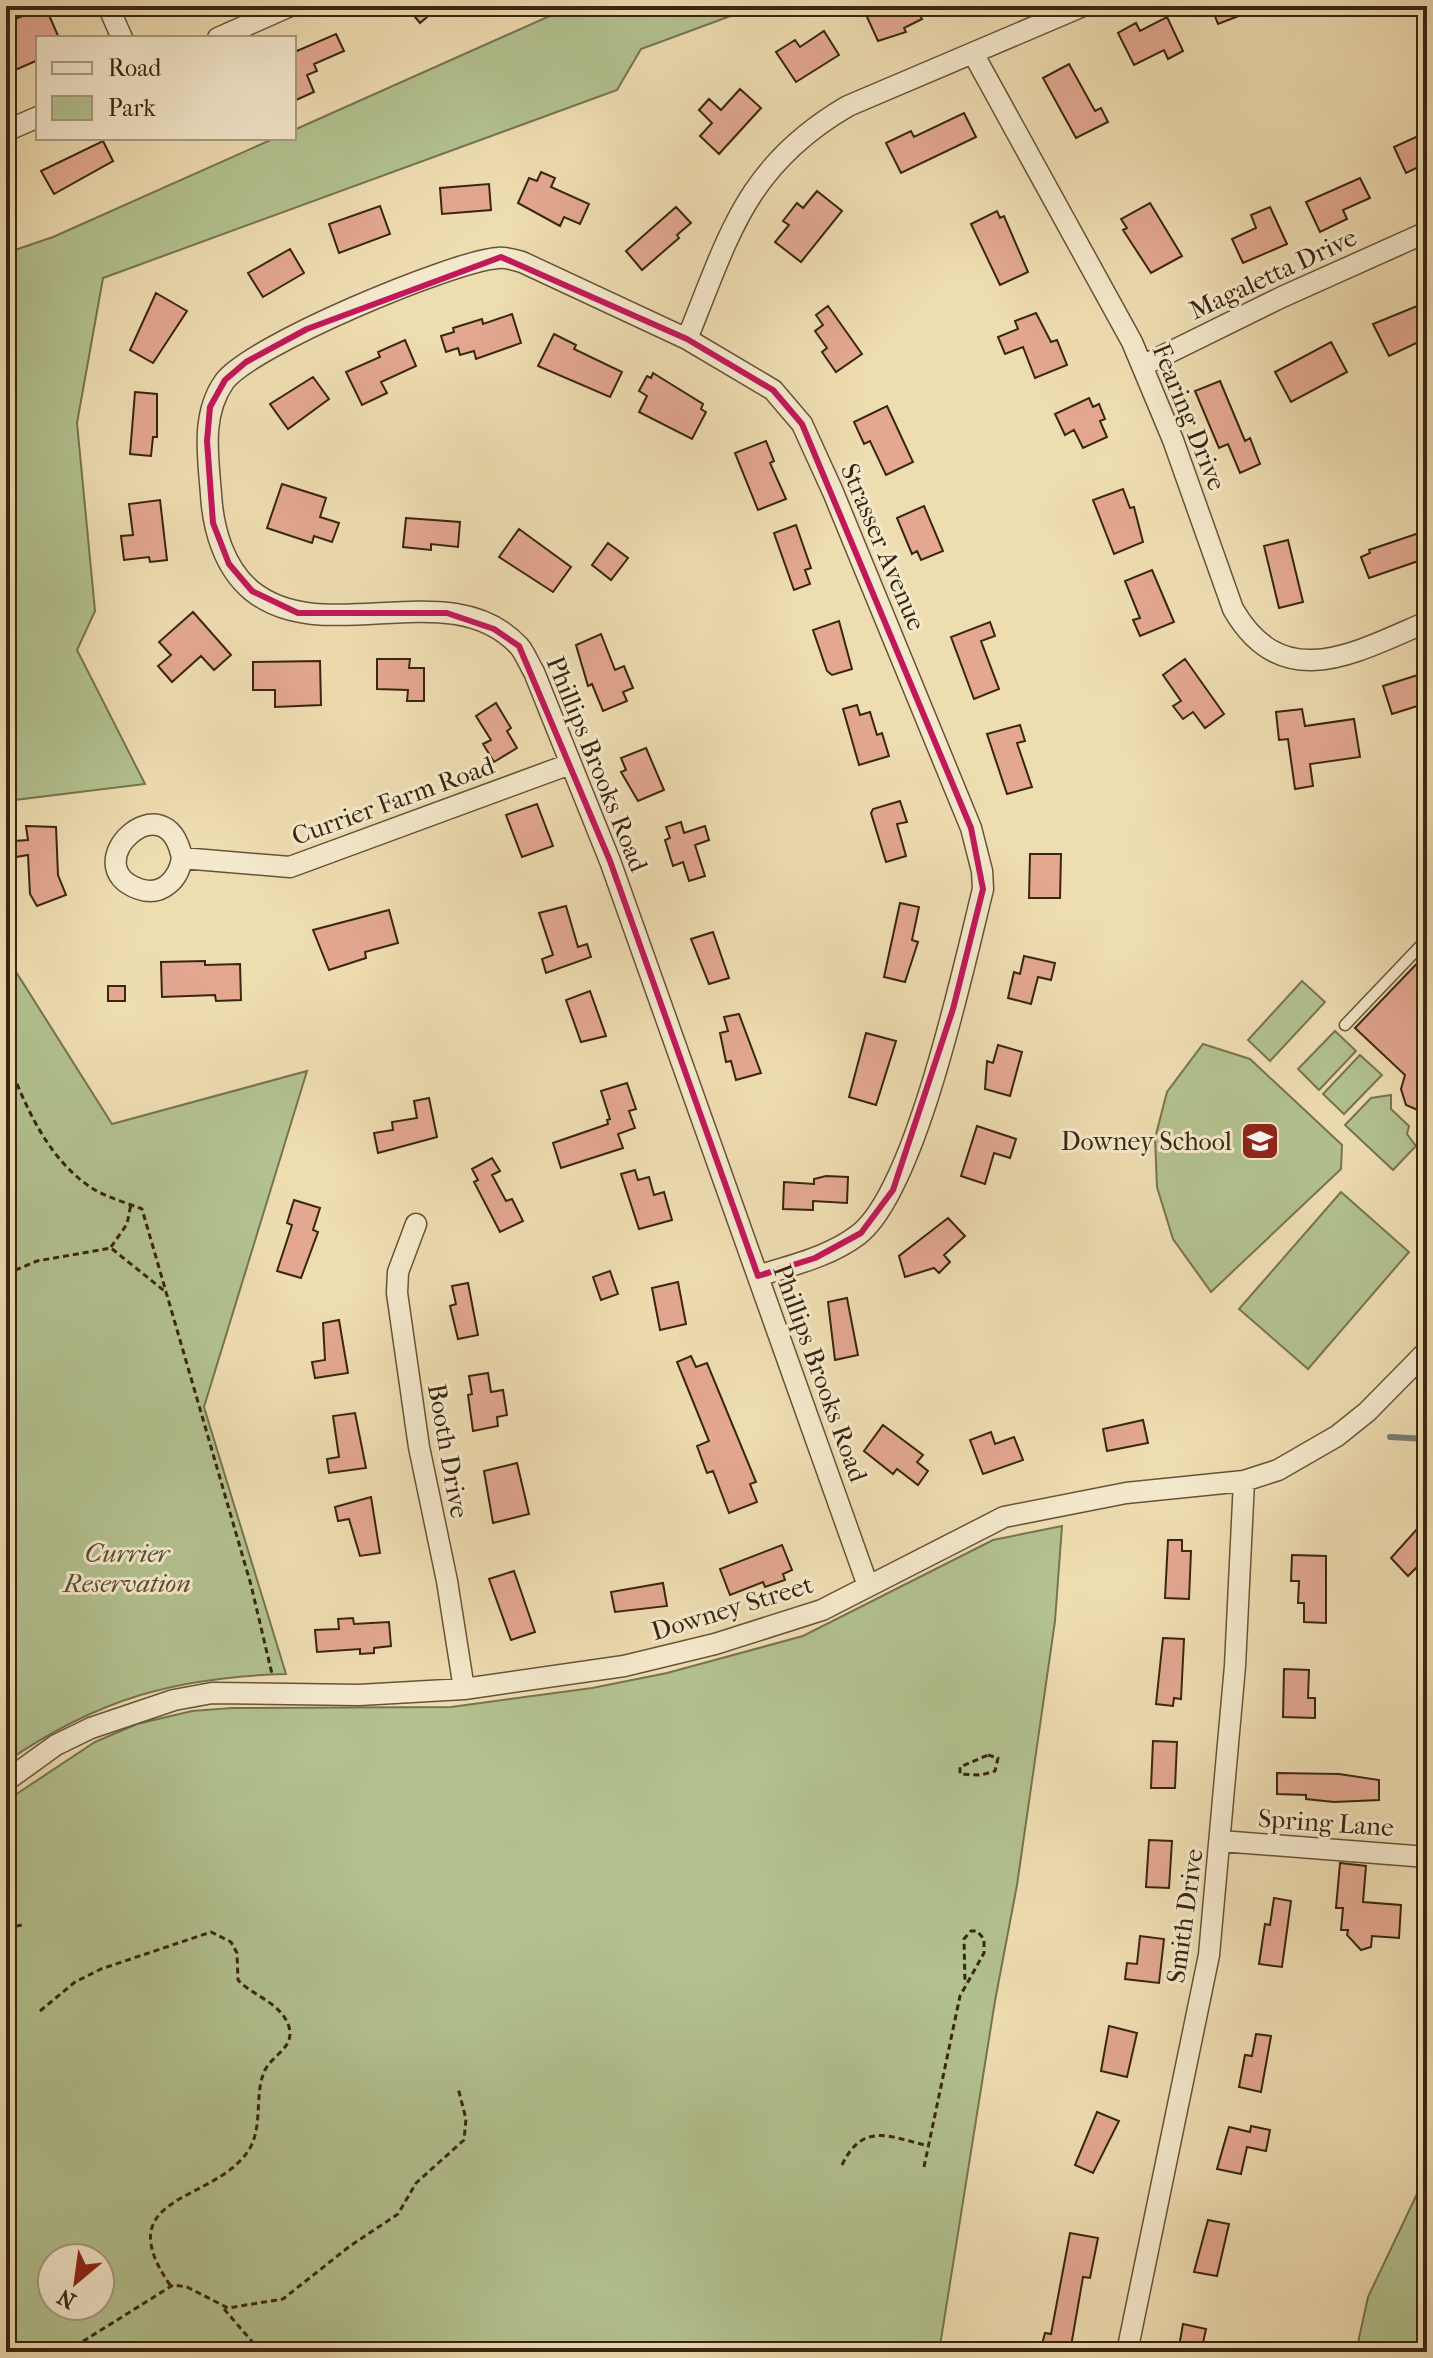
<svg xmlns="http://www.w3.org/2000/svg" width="1433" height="2358" font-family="'IM FELL French Canon',serif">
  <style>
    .green { fill: #b3c290; stroke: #767450; stroke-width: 2; fill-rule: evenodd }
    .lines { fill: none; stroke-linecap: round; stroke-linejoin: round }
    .stream { stroke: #767e74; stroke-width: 6 }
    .building { fill: #e4a891; stroke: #38260f; stroke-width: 2 }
    .service-casing { stroke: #665438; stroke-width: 13 }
    .minor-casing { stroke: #665438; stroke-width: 23 }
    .path { stroke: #38260f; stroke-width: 3; stroke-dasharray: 6 4; stroke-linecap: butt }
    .service { stroke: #f5e9cd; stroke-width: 10 }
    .minor { stroke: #f5e9cd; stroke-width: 20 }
    .marked { fill: none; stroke: #c2185b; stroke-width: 6; stroke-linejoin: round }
    .labels { text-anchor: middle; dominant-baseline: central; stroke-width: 6; stroke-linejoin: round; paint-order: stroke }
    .street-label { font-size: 26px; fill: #38260f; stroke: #f5e9cd }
    .poi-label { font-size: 26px; fill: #38260f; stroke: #f5e9cd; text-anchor: end }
    .park-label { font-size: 26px; font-style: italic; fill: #574d2f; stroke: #f5e9cd }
  </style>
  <rect width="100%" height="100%" fill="#efddb2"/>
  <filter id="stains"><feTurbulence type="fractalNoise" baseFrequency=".0025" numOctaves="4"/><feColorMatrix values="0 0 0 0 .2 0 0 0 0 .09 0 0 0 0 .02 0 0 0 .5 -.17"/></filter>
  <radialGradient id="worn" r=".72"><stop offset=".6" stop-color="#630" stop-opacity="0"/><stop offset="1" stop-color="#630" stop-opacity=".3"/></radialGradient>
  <path class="green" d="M572 6 755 7 641 49 617 90 103 278 77 423 95 611 77 650 145 784 6 801V253L53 237 275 138H294V130Z
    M6 956 112 1124 307 1071 204 1407 286 1674C176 1677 97 1699 6 1762Z
    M1302 981 1325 1002 1270 1061 1248 1040Z
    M1335 1031 1356 1051 1319 1090 1298 1069Z
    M1203 1044 1250 1059 1342 1145 1341 1169 1211 1292 1173 1239 1157 1187 1155 1138 1167 1092Z
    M1360 1055 1382 1075 1344 1114 1323 1094Z
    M1391 1095V1109L1409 1126 1407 1134 1416 1146 1393 1170 1345 1125 1371 1098Z
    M1341 1192 1409 1252 1308 1369 1239 1309Z
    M1062 1526 1055 1621 1017 1885 995 2001 939 2352H6V1802L15 1795 95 1742 137 1724 192 1711 232 1708 451 1707 592 1688 667 1673 803 1636 993 1540ZM100 2258V2306H52V2258Z
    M1427 2173V2352H1356L1368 2297Z"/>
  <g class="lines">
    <path class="stream" d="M1390 1437 1427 1439"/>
  </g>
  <path class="building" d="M45 6 59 38H38V60L6 74V23Z
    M406 6H440L420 23Z
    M862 6H916L922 19 904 28 906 32 878 41Z
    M1211 6H1262V7L1218 24Z
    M1167 17 1183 51 1168 59 1164 50 1134 65 1118 33 1136 23 1140 31Z
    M824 31 839 55 796 82 776 52 795 40 800 47Z
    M336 34 344 51 314 64 317 71 307 75 314 92 294 101V45L297 51Z
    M1069 64 1095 111 1101 108 1108 122 1076 138 1043 78Z
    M740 89 761 108 719 154 700 136 712 123 699 110 709 99 721 110Z
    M964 113 976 137 901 173 886 143 911 131 914 137Z
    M1427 132V163L1406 173 1394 147Z
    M103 141 113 161 54 194 41 171Z
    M541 172 555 178 551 187 589 204 580 224 564 217 560 226 518 203 529 178 537 181Z
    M1360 178 1370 198 1343 210 1347 219 1320 232 1306 202Z
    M489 184 491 210 442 214 440 188Z
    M817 191 842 211 801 262 775 242 789 225 783 221 797 203 803 208Z
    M1150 203 1182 256 1151 273 1123 230 1127 228 1121 219Z
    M380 206 390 234 339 253 329 224Z
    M676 207 691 223 677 235 679 238 642 270 626 251Z
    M1270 207 1287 244 1243 263 1232 239 1256 228 1251 215Z
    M997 211 1000 218 1004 216 1028 272 1000 285 971 224Z
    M290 249 304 273 263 297 248 273Z
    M156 293 187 311 153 363 130 350Z
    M1422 304 1427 314V338L1389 356 1373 324Z
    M828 306 862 354 836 372 822 352 827 348 815 331 823 325 816 315Z
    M1036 313 1051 342 1057 340 1067 365 1035 378 1023 347 1005 354 998 337 1018 329 1015 321Z
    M512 314 521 343 476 359 474 351 460 355 458 348 446 352 441 336 454 332 453 328 482 319 483 324Z
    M554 334 576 345 574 349 622 372 610 397 538 366Z
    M405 340 416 366 381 382 387 393 362 405 346 372 380 357 378 352Z
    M1331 342 1347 372 1291 402 1275 372Z
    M653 373 703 404 701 409 706 412 692 439 639 412 647 396 639 391 647 376 651 378Z
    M313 377 329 399 288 429 270 404Z
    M1220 381 1245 441 1250 438 1260 464 1240 473 1228 444 1219 448 1195 391Z
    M135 392 157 394V437H153L151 456 130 454Z
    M1089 398 1093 407 1099 404 1105 419 1100 421 1107 437 1083 448 1074 430 1065 435 1055 414Z
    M887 406 913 462 886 475 870 441 864 444 854 422Z
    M766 441 774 461 770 463 786 499 758 510 735 453Z
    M282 484 326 498 320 517 339 523 332 542 314 536 312 543 267 528Z
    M1123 489 1130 508 1134 507 1143 542 1114 554 1093 500Z
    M160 500 167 560 150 562 149 557 124 560 121 536 133 535 129 504Z
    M924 506 943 551 921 560 917 551 912 554 897 518Z
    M406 518 460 522 458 547 431 544V550L403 547Z
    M796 525 811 568 805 570 810 584 794 590 774 533Z
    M519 529 571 567 553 592 499 557Z
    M1419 533 1427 558 1369 578 1361 557 1370 553 1369 550Z
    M1288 540 1303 602 1279 608 1264 546Z
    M608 543 628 558 611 580 592 565Z
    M1152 570 1174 622 1140 636 1133 620 1140 618 1125 581Z
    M193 612 231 655 214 670 201 656 172 682 158 666 171 655 159 642Z
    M839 621 852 669 832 675 827 671 813 630Z
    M990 622 995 636 981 641 999 689 974 699 951 637Z
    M601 634 615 670 624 666 633 688 623 692 627 701 603 711 592 684 588 686 576 645Z
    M377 659H410L409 668H424V701H407L408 690 377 689Z
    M1185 659 1224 714 1205 728 1193 712 1183 719 1173 706 1181 701 1163 675Z
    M320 661 321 705 275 707V690H253V662Z
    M1427 672V703L1392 714 1383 686Z
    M496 703 511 728 507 731 517 748 494 762 483 744 491 740 476 716Z
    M857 705 860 715 870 712 877 735 882 733 889 756 859 765 843 709Z
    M1302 709 1305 726 1354 719 1360 757 1310 764 1313 786 1295 789 1288 739 1279 740 1276 712Z
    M1020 725 1025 741 1017 743 1032 787 1007 794 987 734Z
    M646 748 664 790 638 801 621 772 626 770 621 758Z
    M900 801 907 822 897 824 906 856 886 862 871 813 873 809Z
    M537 804 553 846 522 857 506 815Z
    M681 822 684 833 705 826 709 840 695 845 705 876 689 881 683 862 673 866 665 840 670 838 666 827Z
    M26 826 56 827 58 875 66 895 37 906 30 894 28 855 16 857 14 841 28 840Z
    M1030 854H1061L1060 898H1029Z
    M900 903 919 907 912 940 918 942 905 982 884 977Z
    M566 906 578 947 587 944 591 957 546 973 542 959 553 955 539 913Z
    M389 910 398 943 365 952 366 958 329 970 313 930Z
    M713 932 729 978 709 984 691 939Z
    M1427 953V1114L1406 1105 1401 1089 1405 1075 1355 1028Z
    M1024 956 1055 963 1051 980 1038 977 1031 1004 1008 998 1014 972 1020 974Z
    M205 961V965L240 964 241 1000 216 1001 215 995 162 997 161 962Z
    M108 986H125V1001H108Z
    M590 991 606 1036 581 1042 566 1000Z
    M739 1014 761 1073 736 1080 731 1061 726 1062 720 1033 728 1031 724 1017Z
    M866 1033 896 1041 876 1105 849 1097Z
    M998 1045 1022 1052 1010 1096 985 1089 987 1061 993 1063Z
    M627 1083 636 1109 629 1111 635 1128 618 1134 623 1148 561 1168 553 1143 608 1124 607 1120 610 1119 601 1091Z
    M429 1098 437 1137 378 1153 374 1133 393 1130 392 1122 417 1118 414 1101Z
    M977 1126 1016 1139 1010 1158 994 1153 985 1184 961 1176Z
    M492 1158 500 1171 492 1175 506 1201 512 1199 523 1221 500 1232 474 1182 478 1180 472 1169Z
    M635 1170 638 1180 649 1177 654 1195 664 1192 672 1220 639 1229 621 1174Z
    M826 1176 848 1177 847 1203 813 1201V1210L783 1209 784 1182 814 1184V1179Z
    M294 1200 320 1208 313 1230 318 1232 301 1278 277 1271 292 1225 287 1223Z
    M948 1218 965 1236 944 1255 950 1262 939 1273 934 1268 905 1277 899 1256Z
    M610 1271 618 1294 601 1300 593 1277Z
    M678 1282 686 1324 660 1330 652 1288Z
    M468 1283 478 1335 458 1339 450 1306 456 1304 452 1286Z
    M847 1298 858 1355 835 1360 828 1302Z
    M339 1320 348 1373 315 1378 312 1362 325 1360 323 1323Z
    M691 1356 696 1367 707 1363 756 1482 750 1484 757 1502 729 1513 713 1471 707 1473 697 1446 709 1441 677 1362Z
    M488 1373 491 1392 503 1390 507 1415 497 1417 498 1426 473 1431 468 1395 472 1394 469 1376Z
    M355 1413 366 1468 329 1473 327 1459 339 1457 333 1416Z
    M1143 1420 1148 1443 1107 1451 1103 1429Z
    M883 1425 923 1455 917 1462 928 1471 918 1485 897 1469 893 1474 864 1451Z
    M991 1432 995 1444 1014 1437 1023 1460 983 1474 970 1440Z
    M517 1463 529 1514 493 1523 484 1471Z
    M371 1497 380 1553 360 1556 349 1519 338 1521 335 1507Z
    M1427 1518V1557L1408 1576 1391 1558Z
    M1168 1540H1182V1551H1191L1189 1599 1165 1598Z
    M782 1545 792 1570 783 1574 785 1580 765 1587 763 1582 730 1595 720 1569Z
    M1292 1555 1326 1556V1623L1304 1622V1603H1298L1299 1581H1291Z
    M514 1571 535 1632 511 1640 489 1579Z
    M663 1583 667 1606 615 1612 611 1592Z
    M353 1618 354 1624 389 1622 391 1646 374 1648V1653L360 1654V1649L317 1652 315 1630 339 1629 338 1619Z
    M1163 1638 1184 1639 1181 1699 1174 1698 1173 1706 1156 1704Z
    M1284 1669 1309 1670 1308 1698H1315V1718L1283 1717Z
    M1153 1741 1177 1742 1175 1788H1151Z
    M1277 1773 1339 1774 1379 1780V1800L1334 1802 1306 1799V1795L1277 1794Z
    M1149 1840 1172 1841 1169 1888 1146 1887Z
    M1340 1863 1366 1866 1363 1902 1401 1905 1399 1938 1372 1936 1371 1947 1361 1950 1347 1935 1348 1930H1341L1343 1908H1336Z
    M1274 1898 1291 1901 1282 1967 1259 1964 1265 1924 1270 1925Z
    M1140 1936 1164 1939 1159 1983 1125 1979 1127 1963 1137 1964Z
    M1109 2026 1137 2033 1127 2077 1101 2071Z
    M1256 2034 1271 2036 1261 2092 1239 2087 1245 2055 1252 2056Z
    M1097 2112 1119 2121 1093 2173 1075 2165Z
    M1251 2126 1270 2130 1266 2151 1247 2147 1241 2174 1217 2169 1229 2127 1250 2132Z
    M1208 2220 1229 2224 1217 2276 1194 2272Z
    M1070 2233 1098 2238 1090 2278 1083 2277 1070 2352H1040L1045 2333 1051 2334Z
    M1183 2324 1206 2329 1201 2352H1178Z"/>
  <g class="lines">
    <g class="service-casing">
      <path id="service" d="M1345 1025 1427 939"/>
    </g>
    <g class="minor-casing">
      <path id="minor" d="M108 6 122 38
        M218 38 290 6
        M974 55 1132 342 1173 440 1233 609C1283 696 1356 652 1427 622
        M6 131 38 117
        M687 339 522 262C515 260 506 257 498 258 453 261 249 346 224 382 201 415 208 456 211 494 213 529 224 568 252 591 326 650 450 572 519 646 525 653 529 664 534 672L610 861 868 1586
        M1142 366 1282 297 1427 232
        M182 858C179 879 162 897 139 889 73 866 166 777 182 858L290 867 570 764
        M416 1224 398 1272 397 1293 419 1447 447 1581 464 1689
        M758 1276C792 1265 829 1257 858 1235 916 1191 964 965 983 889L982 871 971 828 833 492 802 424 773 390 687 339C729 236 745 166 848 106L1083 6
        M6 1781 56 1745 91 1728 174 1700 212 1693 359 1695 464 1689 624 1666 715 1644 822 1610 1004 1517 1126 1493 1244 1481 1278 1470 1337 1436 1367 1412 1427 1351
        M1221 1841 1427 1857
        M1127 2352 1209 1955 1235 1666 1244 1481"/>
    </g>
    <path class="path" d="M6 1056C25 1106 48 1161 95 1190 109 1198 127 1203 142 1209L251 1585 272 1674
      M111 1247 127 1224 131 1204
      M6 1274 37 1261 111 1248 167 1293
      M988 1755 998 1758 995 1771 981 1775 960 1774V1767Z
      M6 1928 22 1925
      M40 2011 75 1982 101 1969 211 1932 231 1942 237 1953 238 1980C253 1996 279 2002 288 2024 297 2047 273 2054 265 2070 254 2093 263 2125 250 2148 217 2204 106 2192 170 2285
      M842 2165C863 2121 890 2137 929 2146
      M924 2167 960 1996 984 1953V1939L977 1931H971L964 1939 965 1984
      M224 2309 261 2352
      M66 2352 173 2285 187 2287 228 2308 283 2299 350 2246 398 2214 416 2183 464 2140 466 2119 458 2088"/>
    <use href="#service" class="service"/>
    <use href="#minor" class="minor"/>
  </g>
  <path class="marked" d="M501 257 687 339 773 390 802 424 971 828 983 889 953 1009 893 1190 861 1233 815 1258 758 1276 610 861 519 646 494 629 447 613H298L252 591 229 564 213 523 207 441 210 407 225 380 246 362 307 329Z"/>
  <defs>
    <g id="school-square" transform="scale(2)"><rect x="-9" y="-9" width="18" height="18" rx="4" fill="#8f2418" stroke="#f5e9cd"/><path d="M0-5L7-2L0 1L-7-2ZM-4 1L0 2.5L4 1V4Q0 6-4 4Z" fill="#fff"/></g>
  </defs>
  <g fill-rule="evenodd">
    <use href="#school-square" x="1260" y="1141"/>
  </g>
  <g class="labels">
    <g class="street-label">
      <text transform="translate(1273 274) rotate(-25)">Magaletta Drive</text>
      <text transform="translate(1189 417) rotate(68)">Fearing Drive</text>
      <text transform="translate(883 547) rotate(67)">Strasser Avenue</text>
      <text transform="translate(597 764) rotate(68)">Phillips Brooks Road</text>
      <text transform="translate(393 801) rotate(-20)">Currier Farm Road</text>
      <text transform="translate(820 1373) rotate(70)">Phillips Brooks Road</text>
      <text transform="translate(448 1451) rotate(80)">Booth Drive</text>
      <text transform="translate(732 1608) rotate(-17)">Downey Street</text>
      <text transform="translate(1326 1823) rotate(4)">Spring Lane</text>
      <text transform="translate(1185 1916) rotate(-82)">Smith Drive</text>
    </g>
    <g class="poi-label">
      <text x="1232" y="1141">Downey School</text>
    </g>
    <g class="park-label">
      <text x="127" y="1553">Currier<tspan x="127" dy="30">Reservation</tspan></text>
    </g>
  </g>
  <rect width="1433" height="2358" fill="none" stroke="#efddb2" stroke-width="32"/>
  <rect x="8" y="8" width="1417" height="2342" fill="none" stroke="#38260f" stroke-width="4"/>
  <rect x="16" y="16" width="1401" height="2326" fill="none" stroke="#38260f" stroke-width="2"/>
  <rect x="36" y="36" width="260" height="104" fill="#f5e9cd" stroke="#a99b81" stroke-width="2"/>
  <rect x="52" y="62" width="40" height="12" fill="#f5e9cd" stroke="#a99b81" stroke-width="2"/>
  <text x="108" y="76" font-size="24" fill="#38260f">Road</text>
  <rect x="52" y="96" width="40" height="24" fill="#b3c290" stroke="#a99b81" stroke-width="2"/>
  <text x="108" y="116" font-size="24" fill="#38260f">Park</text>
  <g transform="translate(76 2282) rotate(209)"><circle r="38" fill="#f5e9cd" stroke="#a99b81" stroke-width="2"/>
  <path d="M0-6L14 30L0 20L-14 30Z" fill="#8f2418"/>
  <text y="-12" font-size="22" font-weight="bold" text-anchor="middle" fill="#38260f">N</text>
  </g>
  <rect width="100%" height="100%" filter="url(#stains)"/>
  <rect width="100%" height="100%" fill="url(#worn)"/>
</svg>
